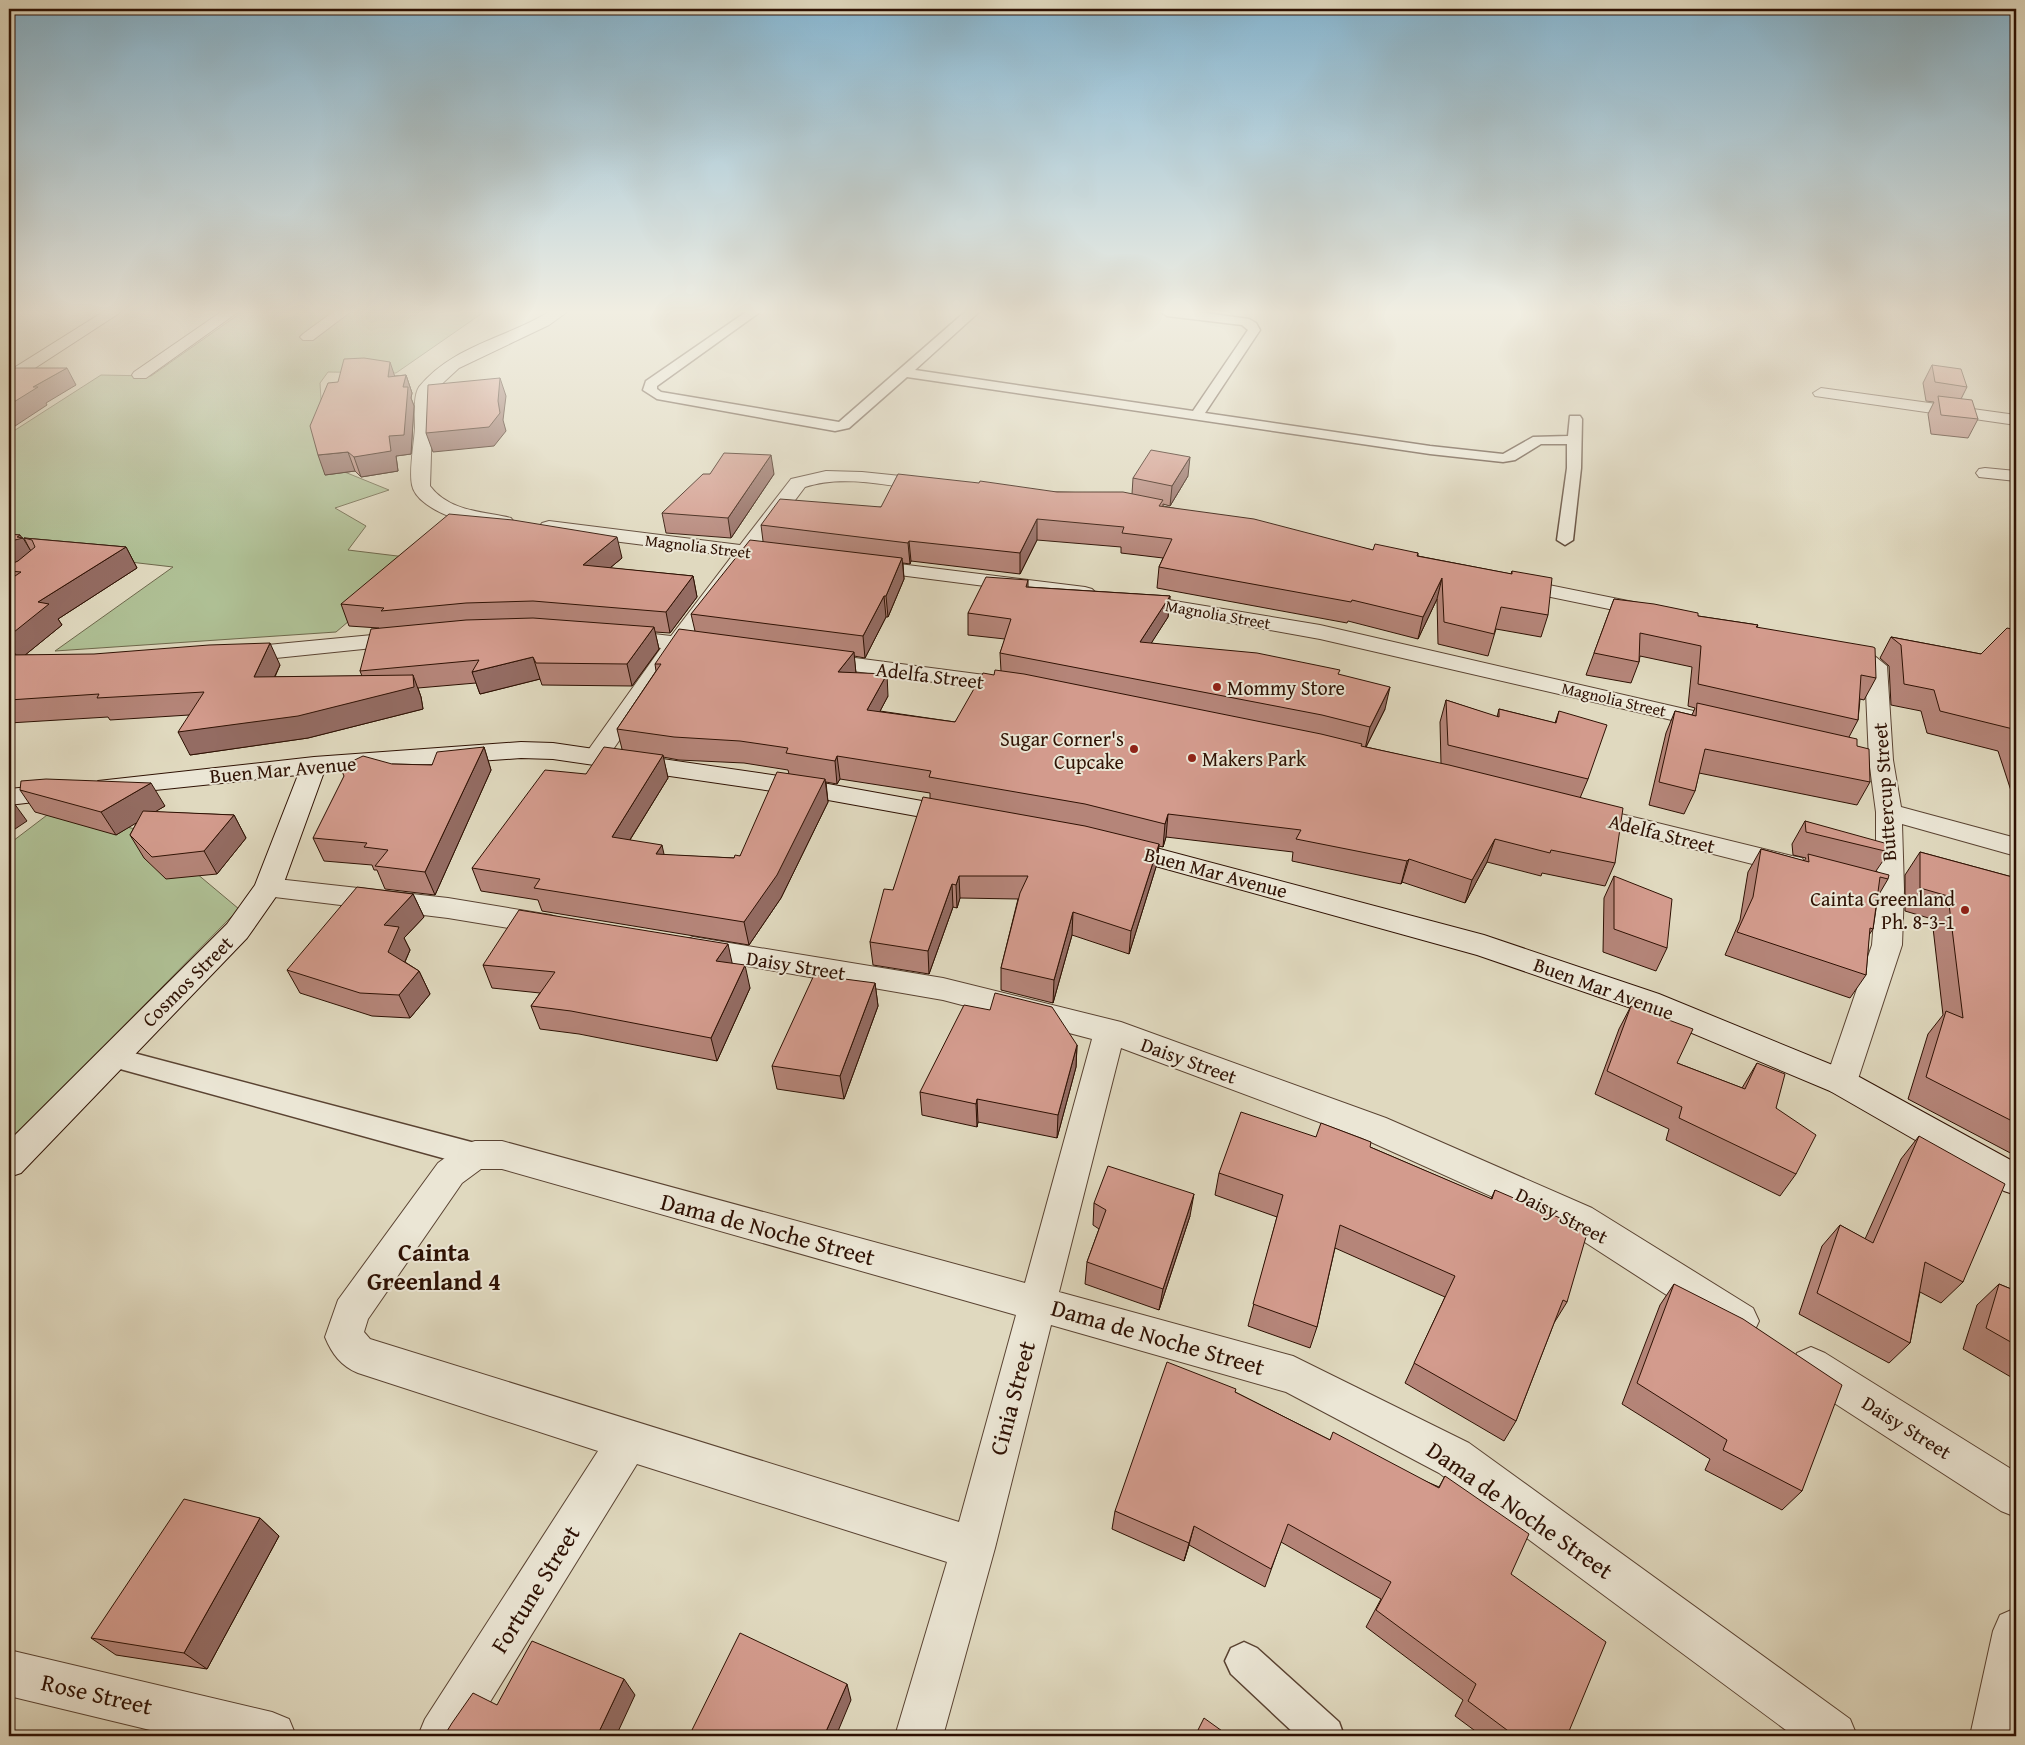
<svg xmlns="http://www.w3.org/2000/svg" width="2025" height="1745" font-family="'Gentium Book Plus',serif">
  <style>
    .green { fill: #afc095; stroke: #6e684c }
    .lines { fill: none; stroke-linecap: round; stroke-linejoin: round }
    .lane-casing { stroke: #5a4332; stroke-width: 3 }
    .street-casing { stroke: #5a4332; stroke-width: 2 }
    .secondary-casing { stroke: #2e1103; stroke-width: 2 }
    .lane { fill: #ebe6d5; fill-rule: evenodd }
    .street { fill: #ebe6d5; fill-rule: evenodd }
    .secondary { fill: #ebe6d5; fill-rule: evenodd }
    .wall { fill: #b58579; stroke: #2e1103; fill-rule: evenodd }
    .shaded-wall { fill: #946c63; stroke: #2e1103 }
    .building { fill: #d39b8d; stroke: #2e1103 }
    .poi-dot { fill: #8f2418; stroke: #ebe6d5; stroke-width: 2 }
    .labels { text-anchor: middle; dominant-baseline: central; stroke-width: 4; stroke-linejoin: round; paint-order: stroke }
    .far-street-label { font-size: 16px; fill: #2e1103; stroke: #ebe6d5 }
    .street-label { font-size: 20px; fill: #2e1103; stroke: #ebe6d5 }
    .poi-label { font-size: 20px; fill: #2e1103; stroke: #ebe6d5; text-anchor: start }
    .near-street-label { font-size: 24px; fill: #2e1103; stroke: #ebe6d5 }
    .near-neighbourhood-label { font-size: 25px; font-weight: bold; fill: #2e1103; stroke: #ebe6d5 }
  </style>
  <rect width="100%" height="100%" fill="#e0d9bf"/>
  <filter id="stains"><feTurbulence type="fractalNoise" baseFrequency=".004" numOctaves="4"/><feColorMatrix values="0 0 0 0 .2 0 0 0 0 .09 0 0 0 0 .02 0 0 0 .5 -.17"/></filter>
  <radialGradient id="worn" r=".72"><stop offset=".6" stop-color="#630" stop-opacity="0"/><stop offset="1" stop-color="#630" stop-opacity=".3"/></radialGradient>
  <path class="green" d="M242 312H484L396 373 328 372 320 383 325 464 389 490 335 508 366 526 348 550 422 559 336 632 55 651 173 567 9 548V434L101 375 151 376Z
    M55 809 147 832 239 909 9 1142V844Z"/>
  <g class="lines">
    <g class="lane-casing">
      <path id="lane" d="M746 312H760L657 386V389L661 392 839 422 965 312H979L915 370 1193 411 1248 330 1242 325 1167 316 1161 312H1198L1249 319 1256 323 1260 330 1205 413 1430 446 1503 454 1533 437 1568 436 1570 416H1580L1582 419 1581 468 1573 540 1565 545 1557 540 1567 468V444H1541L1515 460 1503 462 1430 454 907 377 849 428 835 431 657 399 643 390 646 381Z
        M111 1047 475 1143 485 1147 489 1155 485 1163 475 1167 102 1064 98 1057 102 1050Z
        M1244 1642 1257 1648 1339 1722 1344 1736H1297L1231 1674 1225 1661 1231 1648Z"/>
    </g>
    <g class="street-casing">
      <path id="street" d="M103 312H121L15 381 9 383V371Z
        M221 312H238L146 378H134L132 375 134 372Z
        M333 312H350L313 340H303L300 337 303 334Z
        M549 312H567L549 325 459 368 433 392 430 486C450 512 482 511 511 518L514 522 511 526C487 532 417 513 412 485 409 470 414 444 415 428 415 417 413 396 419 387 452 346 506 338 549 312Z
        M1821 388 2016 415V425L1815 396 1813 393Z
        M1985 468 2016 471V481L1979 477 1976 473 1979 469Z
        M826 471 862 472 930 479 937 481 939 485 937 489 930 491C890 486 843 474 805 487L759 548 769 550 772 554 769 558 751 559 692 638 716 641 719 646 716 651 708 653 682 650 605 761 596 764 587 761 584 756 661 648 611 642 608 637 611 632 619 630 671 636 732 556 549 533 542 531 539 527 542 523 549 521 740 545 791 479Z
        M867 560 1085 587 1092 589 1096 593 1092 597 1085 599 860 570 857 566 860 562Z
        M1514 578 1648 605 1656 606 1659 611 1656 616 1648 617 1507 588 1504 584 1507 580Z
        M1132 594 1320 625 1711 715 1719 717 1723 722 1719 727 1711 729 1320 639 1125 604 1121 600 1125 596Z
        M404 632 412 634 415 639 412 644 237 662 229 660 226 655 229 650 237 648Z
        M1842 643 1866 649 1887 666 1893 760 1901 807 2016 838V856L1902 824 1904 890 1902 945 1857 1082 1852 1091 1841 1095 1830 1091 1825 1082 1872 945 1876 896 1836 886 1832 879 1836 872 1846 870 1876 877V812L1869 760 1865 669 1850 659 1834 655 1831 650 1834 645Z
        M817 653 1015 679 1023 681 1027 686 1023 691 1015 693 809 665 806 660 809 655Z
        M1584 805 1792 856 1802 858 1806 865 1802 872 1792 874 1575 819 1571 813 1575 807Z
        M268 878 448 898 550 915 560 918 564 925 560 932 550 935 448 918 258 895 254 888 258 881Z
        M693 937 943 978 1121 1022 1386 1118 1592 1208 1753 1308 1759 1321 1753 1334 1740 1339 1727 1334 1566 1230 1362 1138 1121 1048 1059 1292 1293 1356 1469 1443 1850 1719 1857 1736H1794L1439 1473 1286 1392 1051 1325 995 1548 943 1736H895L947 1562 637 1464 469 1736H418L425 1719 598 1451 358 1373C341 1366 332 1354 325 1337L338 1300 438 1163 463 1145 475 1141H502L1025 1283 1092 1039 943 1000 683 955 678 948 683 941ZM481 1169H502L1016 1315 959 1522 370 1339 364 1332 368 1319 462 1183Z
        M1811 1347 1825 1353 2016 1472V1517L2001 1511 1797 1379 1792 1366 1797 1353Z
        M2016 1608V1736H1970L1993 1631 2000 1615Z
        M9 1650 272 1712 289 1719 296 1736H175L9 1696Z"/>
    </g>
    <g class="secondary-casing">
      <path id="secondary" d="M521 742 553 743 806 780 955 807 964 809 968 815 964 821 955 823 806 796 553 759 521 758 324 772 282 888 247 938 21 1173 9 1177V1141L227 924 255 885 298 775 107 795 98 793 94 787 98 781 314 757Z
        M59 784 68 786 72 792 68 798 9 805V789Z
        M1122 839 1484 935 1659 994 1852 1073 2016 1163V1195L2004 1191 1830 1091 1637 1010 1477 955 1112 854 1109 848 1112 842Z"/>
    </g>
    <use href="#lane" class="lane"/>
    <use href="#street" class="street"/>
    <use href="#secondary" class="secondary"/>
  </g>
  <path class="wall" d="M1932 365 1967 387 1961 399 1978 419 1968 438 1931 434 1928 414 1934 402 1926 401 1923 383Z
    M406 375 412 393 411 398 414 406 411 454 396 456 398 471 361 477 355 471 325 475 395 376Z
    M2016 424V441L2012 432Z
    M774 474 731 538 666 533 662 513Z
    M1188 476 1170 506 1163 504V506L1373 550 1418 553V556L1511 574 1512 571 1548 615 1541 637 1496 629 1488 656 1438 644 1437 599 1418 639 1348 621 1347 623 1157 588 1159 567 1163 558 1121 553V547L1037 540 1020 574 911 561 910 564 903 563 904 579 888 617H886L865 658 854 656 856 673 888 696 880 711 955 722 994 675 1001 671 1000 653 1005 639 968 635V613L1028 580V587L1170 596 1168 617 1151 643 1339 675 1385 709 1366 747 1441 764 1440 722 1446 700 1497 717 1499 709 1555 723 1559 711 1588 779 1580 798 1615 863 1605 886 1542 873 1541 876 1487 862 1465 903 1402 882 1401 884 1292 861 1293 852 1166 837 1163 847 1159 846 1156 867 1129 954 1072 935 1053 1003 1001 990V968L1018 899 960 898 957 908 953 907 929 974 873 965 870 942 893 890 930 798V793L840 779 837 784 826 782 828 802 781 898 749 945 542 911 538 900 481 891 472 868 586 774 622 749 617 729 656 671 655 664 695 631 691 614 763 541 761 525 881 507 1057 492 1132 494 1133 478ZM663 757 679 760 744 763 788 770 789 774 740 856 734 858 664 855 630 840 668 778Z
    M9 534 20 535 30 550 24 538 126 547 137 568 58 619 62 625 25 655 280 665 275 677 362 676 360 671 379 628 349 626 341 604 622 558 610 568 693 576 697 597 670 633 655 632 659 649 632 686 542 685 540 679 480 694 476 683 418 688 421 697 423 709 308 738 190 755 189 715 110 720 108 717 9 723Z
    M1614 599 1698 616 1758 625 1757 627 1876 678 1864 700 1860 699 1858 720 1849 737 1857 746 1870 782 1857 805 1699 773 1695 791 1684 814 1649 805 1666 733 1675 711 1692 715 1695 708 1688 706 1692 667 1640 656 1639 662 1631 683 1586 675Z
    M2016 630V806L1998 751 1927 733 1921 711 1891 705 1889 666 1880 658 1891 637 1981 654Z
    M484 747 491 770 435 895 385 889 377 870H374L372 865 324 861 313 838 392 764 432 765Z
    M20 790 165 806 154 812 234 815 246 838 217 874 166 879 144 858 130 835 137 822 116 835 35 812Z
    M1805 821 1889 852 1876 871 1888 879 1878 896 1873 929 1869 935 1866 975 1850 998 1725 955 1740 920 1748 872 1761 849 1804 861 1806 858 1793 855 1792 844Z
    M1920 852 2016 878V1156L1908 1099 1928 1034 1943 1015 1932 919 1905 911V875Z
    M1614 876 1667 948 1656 971 1603 952 1604 898Z
    M413 894 424 917 404 938 410 950 405 962 419 971 430 994 410 1018 372 1016 300 993 287 970Z
    M733 964 750 988 717 1061 579 1034 540 1029 531 1006 540 993 492 988 483 965Z
    M875 983 878 1006 844 1099 777 1089 772 1066Z
    M1631 1006 1677 1063 1742 1088 1757 1063 1776 1108 1796 1174 1780 1196 1666 1140 1669 1129 1595 1094 1619 1029Z
    M1077 1045 1076 1067 1057 1138 978 1122 977 1127 922 1115 920 1092Z
    M1919 1136 1963 1282 1941 1303 1920 1292 1910 1343 1889 1363 1799 1314 1822 1246 1840 1225 1865 1239 1901 1159Z
    M1316 1137 1370 1147 1491 1199 1495 1190 1567 1302 1554 1323 1516 1421 1504 1441 1405 1383 1445 1297 1335 1248 1317 1327 1310 1348 1248 1326 1277 1217 1215 1195 1219 1173Z
    M1094 1203 1190 1216 1159 1310 1085 1284 1087 1262 1099 1229 1093 1225Z
    M1674 1284 1802 1491 1782 1510 1705 1470 1710 1459 1622 1404 1660 1305Z
    M1999 1284 2016 1291V1380L1963 1349 1977 1305Z
    M1235 1392 1330 1440 1439 1487 1445 1476 1511 1574 1567 1736H1482L1455 1716 1463 1700 1366 1627 1381 1599 1281 1542 1265 1587 1189 1545 1184 1561 1112 1529 1115 1511Z
    M260 1518 279 1536 207 1669 116 1655 91 1638Z"/>
  <path class="shaded-wall" d="M390 362 396 380 388 377Z
    M67 368 76 385 46 403 47 405 9 430V405L33 387Z
    M406 375 412 393 411 398 414 406 411 454 396 456 398 471 361 477 354 457 389 436Z
    M500 378 506 396 503 420 506 431 494 446 433 452 426 433Z
    M348 452 355 471 325 475 318 455Z
    M771 455 774 474 731 538 728 518Z
    M1190 457 1188 476 1170 506 1172 486Z
    M1037 519V540L1020 574V553Z
    M20 535 22 538H23L35 558 9 571V544Z
    M617 537 622 558 588 586 583 565Z
    M909 541 911 561 910 564 908 543Z
    M126 547 137 568 58 619 62 625 19 660 9 644V636L38 602Z
    M902 558 904 579 888 617 886 596Z
    M693 576 697 597 670 633 666 612Z
    M1442 578 1437 599 1418 639 1423 617Z
    M884 596 886 617 865 658 863 636Z
    M1170 596 1168 617 1138 664 1140 642Z
    M654 627 659 649 632 686 627 664Z
    M270 643 280 665 264 699 254 677Z
    M854 652 856 674 838 672Z
    M533 657 540 679 480 694 472 672Z
    M887 674 888 696 869 732 867 710Z
    M413 675 421 697 423 709 308 738 190 755 178 732Z
    M1390 687 1385 709 1365 749 1370 727Z
    M484 747 491 770 435 895 425 872Z
    M663 755 668 778 618 859 612 837Z
    M837 756 840 779 837 784 835 761Z
    M825 779 828 802 781 898 749 945 744 922Z
    M151 783 165 806 116 835 101 812Z
    M11 799 27 821 9 833V800Z
    M1168 814 1166 837 1163 847 1165 824Z
    M234 815 246 838 217 874 204 851Z
    M1495 839 1487 862 1465 903 1472 880Z
    M1159 844 1156 867 1129 954 1131 931Z
    M662 845 667 868 656 854Z
    M1409 859 1402 882 1401 884 1407 861Z
    M959 876 960 898 957 908 956 885Z
    M952 884 953 907 929 974 928 951Z
    M413 894 424 917 404 938 410 950 399 975 388 952 384 925Z
    M1073 912 1072 935 1053 1003 1054 980Z
    M728 944 733 967 716 961Z
    M745 965 750 988 717 1061 711 1038Z
    M419 971 430 994 410 1018 399 995Z
    M875 983 878 1006 844 1099 840 1076Z
    M1077 1045 1076 1067 1057 1138 1058 1115Z
    M977 1099 978 1122 977 1127 976 1104Z
    M1194 1194 1190 1216 1159 1310 1163 1289Z
    M260 1518 279 1536 207 1669 184 1653Z
    M1194 1526 1189 1545 1184 1561 1189 1543Z
    M624 1679 635 1695 616 1736H597Z
    M847 1684 851 1700 836 1736H824Z"/>
  <path class="building" d="M364 358 390 362 388 377 406 375 403 387H408L404 435 389 436 391 451 354 457 348 452 318 455 310 426 328 383 338 382 344 359Z
    M1932 365 1961 369 1967 387 1935 382Z
    M9 368H67L33 387H38L9 405Z
    M500 378 498 401 500 413 489 427 426 433 428 385Z
    M1938 396 1972 400 1978 419 1941 415Z
    M1151 450 1190 457 1172 486 1133 478Z
    M724 453 771 455 728 518 662 513 703 474H710Z
    M898 474 979 483 980 481 1057 492H1123L1163 500 1159 506 1254 519 1373 550 1375 544 1418 553 1417 556 1512 574V571L1552 578 1548 615 1501 607 1494 634 1444 622 1442 578 1423 617 1352 600 1351 602 1159 567 1172 539 1122 533 1124 527 1037 519 1020 553 909 541 908 543 761 525 780 499 881 507Z
    M449 514 513 520 617 537 583 565 693 576 666 612 533 601 466 603 381 611 384 608 341 604Z
    M9 534 20 535 17 537 23 538 15 540 9 544Z
    M24 538 126 547 38 602 49 604 9 636V580L21 572 9 571V565L18 561 35 547 32 540Z
    M750 540 902 558 886 596H884L863 636 691 614Z
    M986 577 1028 580 1026 587 1170 596 1140 642 1257 653 1340 670 1338 674 1390 687 1370 727 1322 715 1000 653 1011 619 968 613Z
    M1614 599 1654 604 1698 613V616L1758 625 1756 627 1873 647 1875 648 1876 678 1861 675 1858 720 1698 684 1701 646 1640 633 1639 662 1594 653Z
    M533 618 654 627 627 664 536 663 533 657 472 672 479 660 360 671 371 629 466 620Z
    M2007 628 2016 630V740L2013 729 1940 711 1934 690 1904 684 1901 645 1891 637 1981 654Z
    M679 629 854 652 838 672 887 674 867 710 955 722 983 673 994 675 995 670 1024 674 1321 734 1362 744 1361 746 1449 765 1623 808 1615 863 1551 850 1550 853 1495 839 1472 880 1409 859 1407 861 1296 839 1301 830 1168 814 1165 824 1085 804 929 777 931 771 837 756 835 761 786 753 788 748 740 741 674 737 617 729 661 664H655Z
    M270 643 254 677 413 675 414 687 298 716 178 732 204 692 97 698 99 694 9 700V655L94 654 209 645Z
    M1446 700 1499 717V709L1556 723 1559 711 1607 725 1588 779 1448 745Z
    M1697 703 1857 739V746L1869 749 1870 782 1705 749 1695 791 1659 782 1675 711 1696 716Z
    M484 747 425 872 375 866 388 850 364 847 367 843 313 838 344 776 340 767 363 756 392 764 432 765 437 752Z
    M604 747 663 755 612 837 662 845 656 854 734 858 735 855 740 856 777 772 825 779 777 875 744 922 534 888 540 879 472 868 545 770 586 774Z
    M46 779 151 783 101 812 20 790 21 781Z
    M923 797 1085 826 1159 844 1131 931 1073 912 1054 980 1001 968 1020 893 1028 876H959L956 885 952 884 928 951 870 942 884 889 893 890Z
    M143 811 234 815 204 851 152 857 130 835Z
    M1805 821 1888 844 1889 852 1806 832Z
    M1761 849 1809 862 1808 854 1889 875 1888 879 1880 877 1873 929 1870 928 1866 975 1737 932 1753 897Z
    M1920 852 2016 878V1123L1926 1077 1946 1011 1963 1018 1948 896 1920 888Z
    M1614 876 1672 899 1667 948 1614 929Z
    M357 887 413 894 384 925 399 927 388 952 419 971 399 995 360 993 287 970Z
    M519 910 728 944 716 961 745 965 711 1038 571 1011 531 1006 555 972 483 965Z
    M814 975 875 983 840 1076 772 1066Z
    M995 993 1052 1007 1077 1045 1058 1115 977 1099 976 1104 920 1092 964 1005 990 1010Z
    M1631 1006 1693 1029 1677 1063 1745 1089 1757 1063 1785 1074 1776 1108 1816 1135 1796 1174 1679 1118 1682 1107 1607 1071Z
    M1241 1112 1316 1137 1321 1123 1371 1142 1370 1147 1492 1199 1495 1190 1588 1230 1567 1302 1563 1300 1516 1421 1414 1363 1455 1276 1340 1225 1317 1327 1253 1304 1283 1195 1219 1173Z
    M1919 1136 2005 1184 1963 1282 1925 1262 1910 1343 1817 1293 1840 1225 1873 1243Z
    M1108 1166 1194 1194 1163 1289 1087 1262 1106 1210 1094 1203Z
    M1674 1284 1743 1319 1842 1385 1802 1491 1723 1450 1727 1440 1637 1383Z
    M1999 1284 2016 1291V1345L1986 1328Z
    M1167 1362 1236 1389 1235 1392 1330 1440 1333 1432 1439 1488 1445 1476 1529 1534 1511 1574 1606 1642 1567 1736H1515L1468 1701 1476 1684 1376 1610 1391 1582 1288 1524 1271 1569 1194 1526 1189 1543 1115 1511Z
    M184 1499 260 1518 184 1653 91 1638Z
    M740 1633 847 1684 824 1736H689Z
    M532 1641 624 1679 597 1736H444L452 1723 473 1693 497 1705Z
    M1204 1718 1229 1736H1195Z"/>
  <linearGradient id="sky" x2="0" y2="1"><stop stop-color="#86b6d1"/><stop offset="0.56" stop-color="#f1eee2"/><stop offset="1" stop-color="#f1eee2" stop-opacity="0"/></linearGradient>
  <rect width="2025" height="557" fill="url(#sky)"/>
  <g class="poi-dot">
    <circle cx="1217" cy="687" r="5"/>
    <circle cx="1134" cy="749" r="5"/>
    <circle cx="1192" cy="758" r="5"/>
    <circle cx="1965" cy="910" r="5"/>
  </g>
  <g class="labels">
    <g class="far-street-label">
      <text transform="translate(698 546) rotate(7)">Magnolia Street</text>
      <text transform="translate(1218 614) rotate(10)">Magnolia Street</text>
      <text transform="translate(1614 699) rotate(13)">Magnolia Street</text>
    </g>
    <g class="street-label">
      <text transform="translate(930 675) rotate(7)">Adelfa Street</text>
      <text transform="translate(283 769) rotate(-5)">Buen Mar Avenue</text>
      <text transform="translate(1884 792) rotate(-94)">Buttercup Street</text>
      <text transform="translate(1662 833) rotate(14)">Adelfa Street</text>
      <text transform="translate(1216 872) rotate(15)">Buen Mar Avenue</text>
      <text transform="translate(796 965) rotate(9)">Daisy Street</text>
      <text transform="translate(187 981) rotate(-45)">Cosmos Street</text>
      <text transform="translate(1604 988) rotate(20)">Buen Mar Avenue</text>
      <text transform="translate(1189 1060) rotate(20)">Daisy Street</text>
      <text transform="translate(1562 1215) rotate(27)">Daisy Street</text>
      <text transform="translate(1907 1427) rotate(32)">Daisy Street</text>
    </g>
    <g class="poi-label">
      <text x="1227" y="687">Mommy Store</text>
      <text x="1124" y="738" text-anchor="end">Sugar Corner's<tspan x="1124" dy="23">Cupcake</tspan></text>
      <text x="1202" y="758">Makers Park</text>
      <text x="1955" y="898" text-anchor="end">Cainta Greenland<tspan x="1955" dy="23">Ph. 8-3-1</tspan></text>
    </g>
    <g class="near-street-label">
      <text transform="translate(768 1229) rotate(15)">Dama de Noche Street</text>
      <text transform="translate(1158 1337) rotate(16)">Dama de Noche Street</text>
      <text transform="translate(1012 1398) rotate(-75)">Cinia Street</text>
      <text transform="translate(1520 1510) rotate(35)">Dama de Noche Street</text>
      <text transform="translate(535 1589) rotate(-58)">Fortune Street</text>
      <text transform="translate(97 1694) rotate(13)">Rose Street</text>
    </g>
    <g class="near-neighbourhood-label">
      <text x="434" y="1252">Cainta<tspan x="434" dy="29">Greenland 4</tspan></text>
    </g>
  </g>
  <rect width="2025" height="1745" fill="none" stroke="#e0d9bf" stroke-width="30"/>
  <rect x="10" y="10" width="2005" height="1725" fill="none" stroke="#2e1103" stroke-width="2.5"/>
  <rect x="15" y="15" width="1995" height="1715" fill="none" stroke="#2e1103"/>
  <rect width="100%" height="100%" filter="url(#stains)"/>
  <rect width="100%" height="100%" fill="url(#worn)"/>
</svg>
